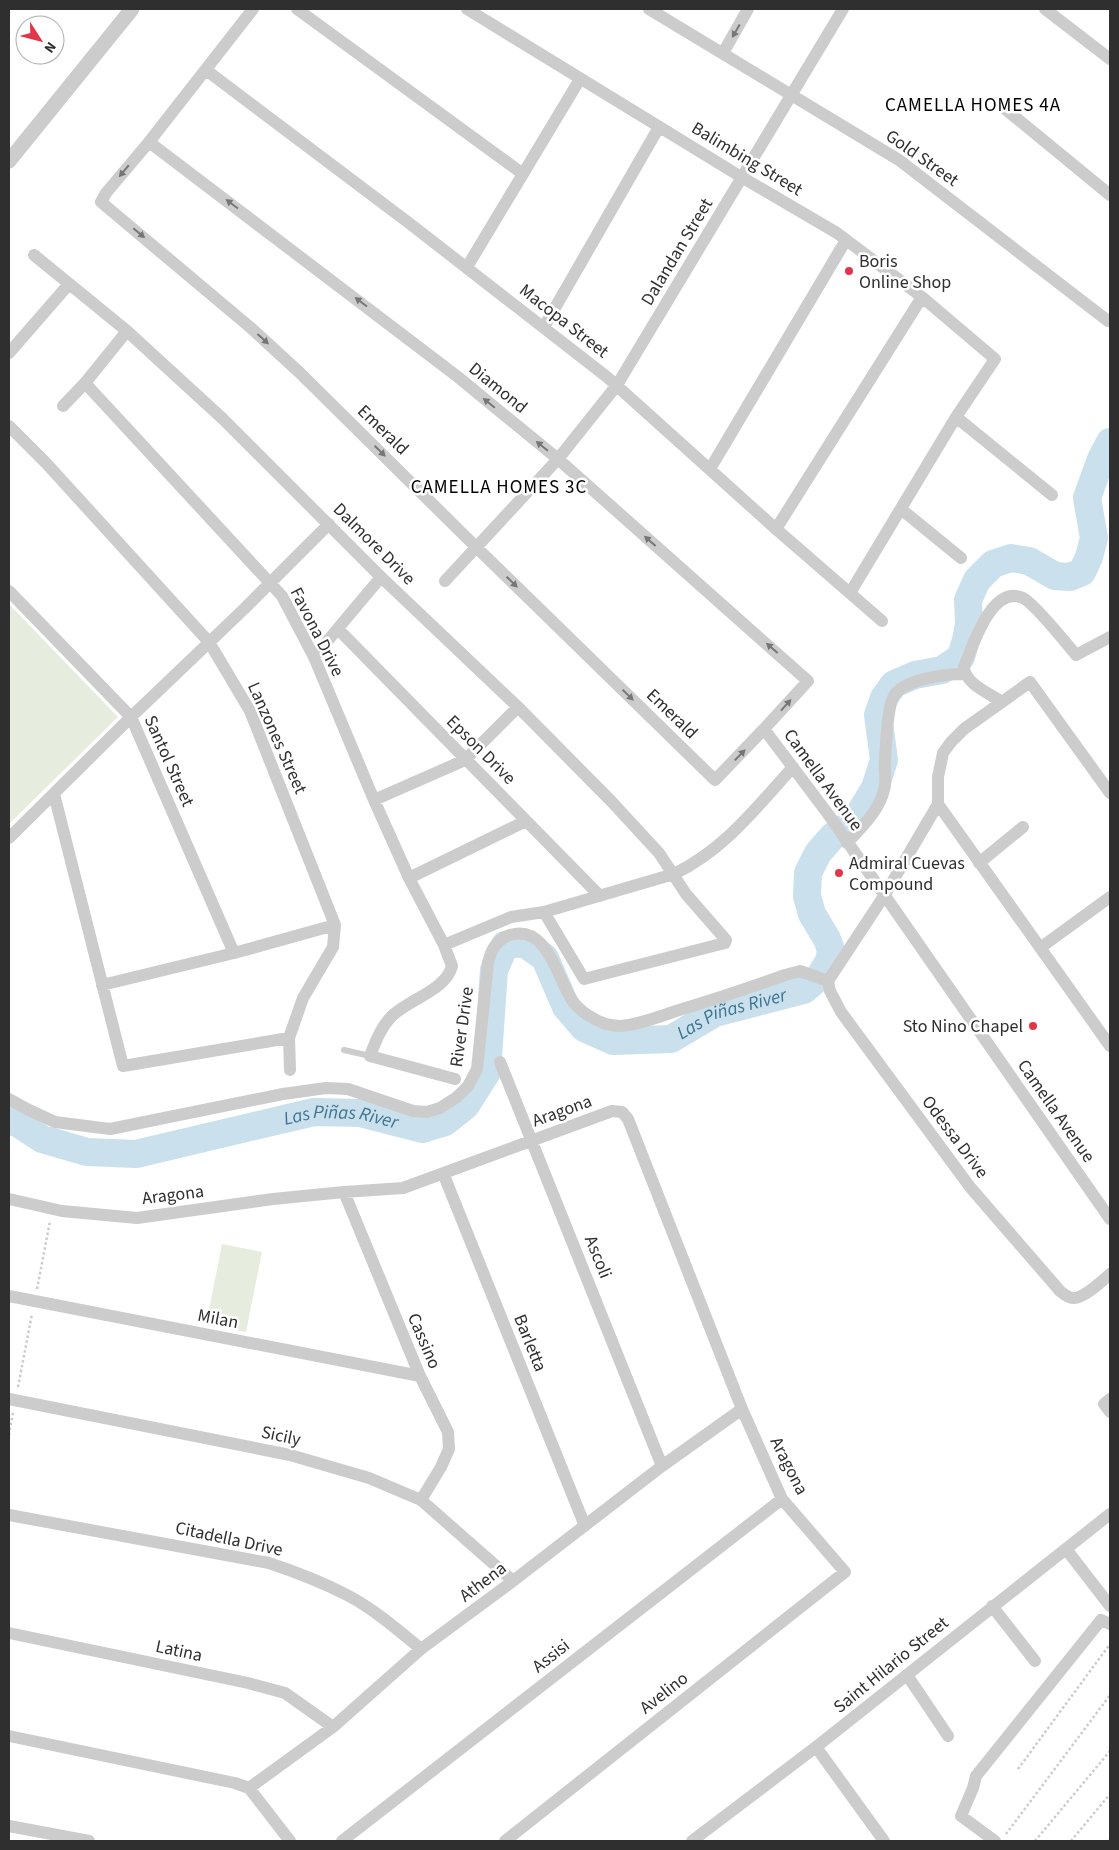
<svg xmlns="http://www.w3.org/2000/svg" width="1119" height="1850" font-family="'Source Sans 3',sans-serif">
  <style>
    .green { fill: #e6ecde }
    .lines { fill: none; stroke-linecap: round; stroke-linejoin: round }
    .river { stroke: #cae0ec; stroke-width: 28 }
    .path { stroke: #ccc; stroke-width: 2.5; stroke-dasharray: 2.5 2.5; stroke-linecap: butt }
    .service { stroke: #ccc; stroke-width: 6 }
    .minor { stroke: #ccc; stroke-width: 12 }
    .tertiary { stroke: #ccc; stroke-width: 15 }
    .oneway { fill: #767676 }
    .poi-dot { fill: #e33549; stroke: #fff; stroke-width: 2 }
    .labels { text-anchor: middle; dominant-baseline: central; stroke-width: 5; stroke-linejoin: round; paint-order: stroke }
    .street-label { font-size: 18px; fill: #2f2f2f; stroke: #fff }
    .poi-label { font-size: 18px; fill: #2f2f2f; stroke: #fff; text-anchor: start }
    .neighbourhood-label { font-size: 19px; letter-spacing: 1px; fill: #000; stroke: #fff }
    .water-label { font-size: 19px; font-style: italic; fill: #3e7491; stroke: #fff }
  </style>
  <rect width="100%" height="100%" fill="#fff"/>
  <path class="green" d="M9 604 118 717 9 824Z
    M222 1244 262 1252 246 1332 206 1325Z"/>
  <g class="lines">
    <path class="river" id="s1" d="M9 1120 19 1124 42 1139 87 1152 136 1154 314 1112 360 1113 422 1129 445 1122 466 1105 487 1072 494 970 505 945 524 943 545 958 566 1007 584 1028 613 1041 671 1039 715 1013 804 990 820 976 829 961 831 950 827 939 812 914 807 896 808 873 818 853 833 836 855 821 875 788 884 760 878 715 884 698 894 684 915 675 942 670 961 657 966 640 969 624 968 600 977 580 993 564 1011 558 1029 561 1055 576 1070 577 1082 572 1089 557 1094 538 1087 498 1101 459 1110 442"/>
    <path class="path" d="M37 1289 50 1221
      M18 1387 32 1314
      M9 1435 13 1412
      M1018 1769 1110 1644
      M1006 1834 1110 1695
      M1035 1841 1110 1751
      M1071 1841 1110 1794
      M1109 1841 1110 1840"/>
    <path class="service" d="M344 1050 370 1056"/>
    <path class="minor" d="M297 9 523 174
      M467 9 738 175 837 233 922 297 995 359 956 417 850 593
      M649 9 899 160 1108 321H1110
      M1045 9 1110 59
      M723 53 748 9
      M206 70 409 223 607 377 776 529 882 621
      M998 103 1110 195
      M149 142 458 377 558 459 808 681 764 729 715 780 477 548 299 372 251 328 101 202 106 193 149 142 253 9
      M34 255 127 331 223 419 381 577 518 707 611 801 659 853 686 894 726 940 725 943 584 979 544 912
      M467 267 580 79
      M544 327 659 127
      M9 353 69 284
      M85 383 282 596 314 657 374 800 409 878 444 945 452 966C446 991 406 1000 390 1018 380 1029 375 1043 370 1056L455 1079
      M63 406 85 383 127 331
      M956 417 1052 495
      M9 426 46 463 209 642 250 711 335 925 333 947 303 998 289 1038 290 1070
      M710 469 846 240
      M901 509 961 558
      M776 529 922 297
      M445 581 558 459 617 385 843 9
      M9 591 131 717 234 953
      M245 608 329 524
      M338 629 600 896
      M314 657 381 577
      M1002 702C989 693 965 684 964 667 973 645 992 584 1023 598 1035 604 1066 643 1076 655L1110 637
      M764 729 828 814 1110 1219
      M54 794 123 1066 289 1038
      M374 800 465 760 518 707
      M938 804 1110 1046
      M9 838 131 717 244 609
      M847 843C861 828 879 811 884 790 887 781 884 769 885 760 886 746 887 706 894 696 904 679 946 674 964 674
      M979 863 1023 827
      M409 878 526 821
      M444 945 511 917 544 912 674 874C724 850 756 808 793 767
      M1040 948 1110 897
      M828 981 884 896 938 804V777L943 753 951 742 964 729 1030 682 1110 793
      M828 981 830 991 841 1012 970 1187 1060 1291C1064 1294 1068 1298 1074 1298 1084 1298 1102 1281 1110 1274
      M102 985 234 953 335 925
      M500 1062 662 1466
      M9 1099 27 1109 55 1122 110 1129 283 1094 326 1088 348 1089 413 1111 427 1112 440 1108 457 1097 468 1086 477 1069 488 963C491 950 496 940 510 935 547 924 557 977 572 1000 579 1011 594 1020 606 1024 610 1025 617 1026 621 1026 636 1025 662 1016 676 1011 713 1000 749 988 785 975L800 971 828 981
      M443 1173 585 1526
      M344 1192 420 1376 448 1432 449 1449 441 1467 421 1500
      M9 1199 62 1211 137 1218 273 1199 344 1192 403 1188 612 1111 622 1112 628 1119 742 1409 782 1499 845 1572 505 1841
      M9 1296 420 1376
      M9 1399 290 1455 369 1478 421 1500 513 1581
      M1110 1399 1104 1404 1110 1412
      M9 1515 269 1563C296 1572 322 1582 347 1595 374 1609 398 1630 421 1649
      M1066 1549 1110 1606
      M992 1606 1035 1661
      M9 1633 248 1683 285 1693 333 1727
      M907 1675 948 1736
      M9 1736 235 1783 249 1788 290 1841
      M816 1747 884 1841
      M249 1788 333 1727 421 1649 513 1581 662 1466 742 1409
      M9 1826 89 1841
      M342 1841 782 1499
      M692 1841 816 1747 1110 1514
      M995 1841 961 1816 973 1788 976 1776 1101 1620 1110 1624"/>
    <path class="tertiary" d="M9 161 132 9"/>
  </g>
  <defs><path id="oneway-solid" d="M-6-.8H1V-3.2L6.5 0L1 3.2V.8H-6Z" transform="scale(1.25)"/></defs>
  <g class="oneway">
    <use href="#oneway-solid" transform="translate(736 31) rotate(120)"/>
    <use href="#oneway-solid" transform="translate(124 171) rotate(130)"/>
    <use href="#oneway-solid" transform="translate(232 204) rotate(-143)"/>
    <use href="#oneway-solid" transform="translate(139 233) rotate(40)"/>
    <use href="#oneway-solid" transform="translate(361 302) rotate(-143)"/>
    <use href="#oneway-solid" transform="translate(263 339) rotate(42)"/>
    <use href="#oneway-solid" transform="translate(489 403) rotate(-141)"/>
    <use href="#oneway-solid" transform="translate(542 446) rotate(-141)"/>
    <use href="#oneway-solid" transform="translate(380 451) rotate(44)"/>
    <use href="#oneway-solid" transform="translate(650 541) rotate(-139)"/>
    <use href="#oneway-solid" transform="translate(512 582) rotate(44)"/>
    <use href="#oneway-solid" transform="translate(772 648) rotate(-139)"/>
    <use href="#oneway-solid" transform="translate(628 695) rotate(44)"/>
    <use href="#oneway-solid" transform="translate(786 705) rotate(-48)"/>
    <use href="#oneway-solid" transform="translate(740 755) rotate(-46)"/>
  </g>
  <g class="poi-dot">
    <circle cx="849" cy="271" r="5"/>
    <circle cx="839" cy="873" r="5"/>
    <circle cx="1033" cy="1026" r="5"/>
  </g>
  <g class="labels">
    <g class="street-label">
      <text transform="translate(922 158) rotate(35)">Gold Street</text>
      <text transform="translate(747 159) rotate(31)">Balimbing Street</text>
      <text transform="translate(677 252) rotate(-59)">Dalandan Street</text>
      <text transform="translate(564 321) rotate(38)">Macopa Street</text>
      <text transform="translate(498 388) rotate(39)">Diamond</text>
      <text transform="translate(383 430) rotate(44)">Emerald</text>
      <text transform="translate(374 544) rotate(45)">Dalmore Drive</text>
      <text transform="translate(317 632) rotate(63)">Favona Drive</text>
      <text transform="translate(672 714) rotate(44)">Emerald</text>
      <text transform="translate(277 738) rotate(66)">Lanzones Street</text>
      <text transform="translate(481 750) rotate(45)">Epson Drive</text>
      <text transform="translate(169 761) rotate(66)">Santol Street</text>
      <text transform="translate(823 780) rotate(54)">Camella Avenue</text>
      <text transform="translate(462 1027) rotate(-82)">River Drive</text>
      <text transform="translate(562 1111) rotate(-20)">Aragona</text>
      <text transform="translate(1056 1111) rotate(55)">Camella Avenue</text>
      <text transform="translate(955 1137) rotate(53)">Odessa Drive</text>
      <text transform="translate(173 1195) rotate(-7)">Aragona</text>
      <text transform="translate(598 1257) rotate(68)">Ascoli</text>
      <text transform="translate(218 1319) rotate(11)">Milan</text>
      <text transform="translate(424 1341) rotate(67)">Cassino</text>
      <text transform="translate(530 1343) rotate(68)">Barletta</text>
      <text transform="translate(281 1436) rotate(12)">Sicily</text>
      <text transform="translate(789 1466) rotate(63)">Aragona</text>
      <text transform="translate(229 1539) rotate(12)">Citadella Drive</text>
      <text transform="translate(483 1582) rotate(-37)">Athena</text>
      <text transform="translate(179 1651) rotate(12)">Latina</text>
      <text transform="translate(551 1656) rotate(-38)">Assisi</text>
      <text transform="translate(891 1665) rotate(-39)">Saint Hilario Street</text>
      <text transform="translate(664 1693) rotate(-38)">Avelino</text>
    </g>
    <g class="poi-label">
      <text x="859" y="261">Boris<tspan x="859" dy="21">Online Shop</tspan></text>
      <text x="849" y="863">Admiral Cuevas<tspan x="849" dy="21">Compound</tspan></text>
      <text x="1023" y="1026" text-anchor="end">Sto Nino Chapel</text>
    </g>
    <g class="neighbourhood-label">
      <text x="973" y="105">CAMELLA HOMES 4A</text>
      <text x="499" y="487">CAMELLA HOMES 3C</text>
    </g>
    <g class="water-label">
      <text stroke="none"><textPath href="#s1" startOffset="929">Las Piñas River</textPath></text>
      <text stroke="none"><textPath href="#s1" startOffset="344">Las Piñas River</textPath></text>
    </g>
  </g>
  <rect width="1119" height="1850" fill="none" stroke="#2f2f2f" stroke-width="20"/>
  <g transform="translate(40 40) rotate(126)"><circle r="24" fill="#ffffff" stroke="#acacac"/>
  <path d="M0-4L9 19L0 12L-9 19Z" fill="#e33549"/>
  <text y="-8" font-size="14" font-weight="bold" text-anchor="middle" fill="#2f2f2f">N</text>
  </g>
</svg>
